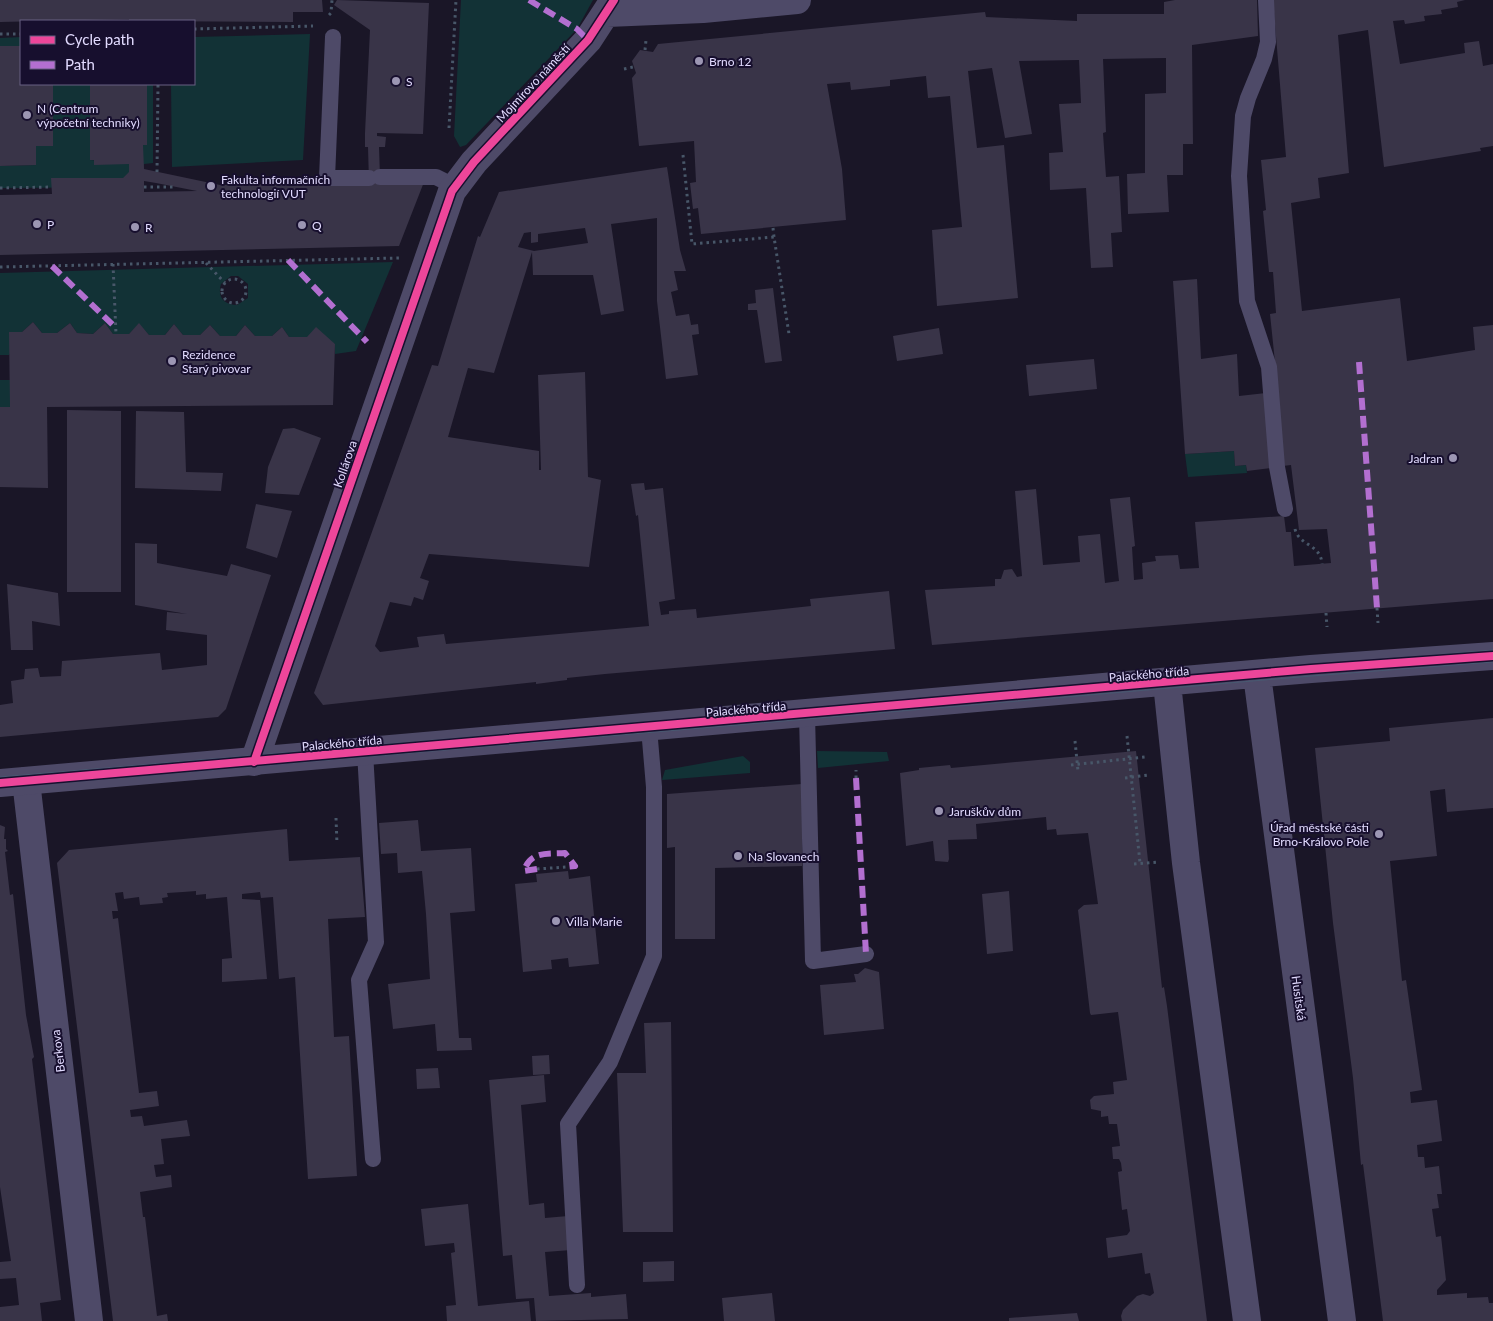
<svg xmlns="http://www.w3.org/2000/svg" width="1493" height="1321" font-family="Lato,sans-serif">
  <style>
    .green { fill: #123236; fill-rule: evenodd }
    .building { fill: #393448; fill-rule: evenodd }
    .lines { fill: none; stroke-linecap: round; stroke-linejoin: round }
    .path { stroke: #485769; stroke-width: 3; stroke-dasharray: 2.5 4; stroke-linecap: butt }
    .service { stroke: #4e4a68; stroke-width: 16 }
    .minor { stroke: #4e4a68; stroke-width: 28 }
    .tertiary { stroke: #4e4a68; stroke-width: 28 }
    .tram { stroke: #485971; stroke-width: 1 }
    .quiet { stroke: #b36fd0; stroke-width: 6; stroke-dasharray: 12 6; stroke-linecap: butt }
    .cycleway-casing { stroke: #170f2e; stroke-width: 11 }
    .cycleway { stroke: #ed469a; stroke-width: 8 }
    .poi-dot { fill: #9c96b3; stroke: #170f2e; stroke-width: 2 }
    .labels { text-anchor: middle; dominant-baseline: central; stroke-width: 4; stroke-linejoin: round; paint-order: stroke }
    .poi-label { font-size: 12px; fill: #e2dbff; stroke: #170f2e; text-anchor: start }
    .street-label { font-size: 12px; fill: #e2dbff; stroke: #170f2e }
  </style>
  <rect width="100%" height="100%" fill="#1a1627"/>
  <path class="green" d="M461 0H593L577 29 466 145 460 147 454 136Z
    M310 34 303 160 172 167 171 84H194V37Z
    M21 37V46H0V38Z
    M53 84H90V160L143 164V145H147V84H153V163L144 164V187L0 188V166L36 165V146H53Z
    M393 262 356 351 335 354V344L307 337H289L282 327 272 336H255L245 325 236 336H220L210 325 200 335H183L174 324 165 335H149L139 324 129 334H113L105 323 93 334 77 333 70 323 57 333H42L33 322 22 332 9 355H0V273ZM231 276H238L248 284V298L237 305C224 305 217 297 221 284Z
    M0 380H10V407H0Z
    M1234 451 1235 466 1246 465 1247 473 1188 477 1185 454Z
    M817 751 887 752 889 761 818 768Z
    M743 756 750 762V773L662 780 665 770Z"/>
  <path class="building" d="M0 0H322L323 12H293V22L129 21V19L0 22Z
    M337 0 429 3 423 134 377 133V136L386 137 385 147H379L380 177 424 182 399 246 0 255V195L52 194 51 178H123L129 172V164L94 165V160H90V84H147V145H143L144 169 220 185 369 182 368 147H365V133L370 30 334 5ZM144 181 156 183 197 191 144 192Z
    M1175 0H1257L1258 36 1192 45 1193 144H1183V175H1167L1169 212 1128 214 1127 174 1145 173V94L1166 93V58L1103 59 1106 132 1103 133 1106 177 1119 176 1122 232 1111 233 1113 267 1091 268 1086 188 1050 190 1049 153 1063 152 1059 104 1081 103 1079 60 1019 61 1032 134 1005 138 992 68 968 71 977 148 1004 145 1018 298 937 306 932 230 962 227 950 96 928 98 926 76 890 80V86L851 90 850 82 827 84 842 169 846 220 701 234 698 208 693 209 690 183 696 182 694 141 639 146 632 78 636 73 632 61 640 50 653 52 658 44 985 12 986 17 1077 21V14H1164V2Z
    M1273 0H1465L1457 2 1458 7 1441 10 1442 14 1424 16 1425 21 1405 24 1404 20 1393 21 1400 64 1465 53 1464 43 1479 41 1483 66 1493 64V146L1480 148 1481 151 1384 167 1368 30 1338 35 1349 173 1318 178 1320 198 1291 203 1302 311 1400 298 1407 361 1475 350 1473 327 1493 325V599L932 645 925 590 995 586V579H1001L1004 570 1012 569 1017 577 1022 576 1015 491 1036 489 1043 565 1080 562 1078 536 1100 534 1105 583 1119 581 1110 499 1130 497 1135 546 1132 547 1134 580 1143 579 1142 563 1156 561 1155 556 1178 555 1180 569 1199 568 1195 522 1284 516 1286 532H1291L1294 566 1331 563 1327 529 1299 530 1291 465 1283 466 1278 391 1270 314 1276 313 1273 272H1269L1263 211 1266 210 1261 160 1286 157Z
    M0 46H21V84H53V146H36V165L0 166Z
    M667 167 680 250 686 271H674L678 290 671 292 676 316 689 314 691 325 698 324 699 334 692 335 698 375 666 379 657 301V218L611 224 624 311 601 315 593 275H533L532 252 494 373 468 368 448 437 539 451V470H541L538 375 585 372 588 477 601 480 589 567 429 554 420 578 429 581 423 600 414 597 411 606 390 602 375 646 380 652 419 647 417 637 444 634 446 644 649 626 638 515 636 516 631 484 644 483 645 490 663 488 675 599 659 602 661 615 669 614V611L696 609 697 618 811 606 810 599 889 591 895 649 605 674 567 678V680L536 684V682L323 705 314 693 432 365 438 366 478 236 480 237 499 192ZM585 228 588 243 534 251 518 247 524 233 531 232V243L538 242V234Z
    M1197 279 1201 359 1237 354 1239 396 1266 393 1271 468 1247 471 1246 465 1235 466 1234 451 1185 454 1173 281Z
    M773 288 782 361 765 363 757 310H748V304L756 303 755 290Z
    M33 322 42 333H57L70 323 77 333 93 334 105 323 113 334H129L139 323 149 335H165L174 324 183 335H200L210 325 220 336H236L245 325 255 336H272L282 327 289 337H307L316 327 335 344 333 405 47 407 48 488 0 487V407H10L9 332H22Z
    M939 328 943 354 897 361 893 336Z
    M1094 359 1097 389 1029 396 1026 365Z
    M67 410 121 411V592H67Z
    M136 411 184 412 186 472 223 473 221 491 135 488Z
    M294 428 321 438 299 495 265 493 268 467 283 429Z
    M256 504 292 511 277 558 246 548Z
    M135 543 157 544V563L227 576 231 564 271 575 226 709 218 717 0 737V705L13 703 11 681 24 679 25 669 38 668 40 677 61 676 62 661 160 653 162 670 207 665V635L166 630 167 612 187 614 135 605Z
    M7 584 58 593 60 626 32 621 33 650H11Z
    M1493 718V808L1447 812 1445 789 1430 791 1437 856 1390 861 1402 981 1406 980 1422 1090 1410 1092 1411 1103 1437 1100 1442 1141 1417 1145 1418 1157H1424L1425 1168 1439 1166 1442 1194H1437L1439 1208 1432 1209 1436 1237 1441 1236 1446 1280 1437 1290V1295L1467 1293V1298L1488 1297 1489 1303H1493V1321H1383L1363 1164 1361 1165 1353 1078 1333 923 1315 748 1390 741 1389 728Z
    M1136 751 1162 988 1164 987 1167 1006 1207 1321H1122L1121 1316 1123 1310 1137 1296 1143 1294 1150 1296 1154 1293 1150 1273 1145 1274 1142 1253 1108 1258 1106 1238 1127 1235 1130 1231 1127 1209 1122 1210 1118 1172 1122 1171 1121 1163 1119 1159H1113L1112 1147 1120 1146 1117 1124H1109L1108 1116 1101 1117V1111L1091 1109 1090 1100 1094 1096 1114 1094 1113 1082 1127 1080 1118 1012 1091 1015 1090 1013 1078 910 1084 905 1098 904 1088 833 1057 835 1056 829 1047 830 1046 817 976 824 977 839 948 840 949 859 948 862 935 861 933 841 906 846 900 773 919 770V768L950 765 951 768Z
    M802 784V866L715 868V939H675V847L667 848V794Z
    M418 820 421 851 471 848 475 911 450 913 459 1038H471L472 1050 437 1051 435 1024 393 1029 388 984 430 979 426 914 422 871 398 873 397 853 381 854 379 823Z
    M0 825 5 827 4 839H6V849L8 851 5 852 10 895 13 894 26 1015 34 1057 32 1059 61 1300 40 1303 42 1321H0V1307L19 1305 16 1278 0 1279V1262L11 1261 0 1187Z
    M287 829 289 861 360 857 365 917 328 919 334 1037 349 1036 357 1176 308 1179 295 977 279 979 273 897 261 898 260 892 242 894V899L260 900 267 979 222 982V959L232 958 227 897 206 899V894L196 895V891L183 892 167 893 168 897 162 898 163 903 140 905 139 897 124 899 123 892 115 893 118 911H112L113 919 118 918 139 1093 157 1091 159 1106 130 1110 131 1117 142 1116 144 1126 187 1120 190 1136 161 1139 164 1164 154 1165 156 1177 171 1175 172 1187 140 1192 143 1217H145L157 1316 167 1314 168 1321H113L57 863 69 850Z
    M568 871 569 879 590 876 599 964 569 967 568 958 551 960 552 969 523 972 515 884 537 882 536 874Z
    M1009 891 1013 951 987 954 982 894Z
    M865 968 879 972 884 1029 824 1035 820 985 856 982 854 974H858Z
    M671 1022 673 1232H623L617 1073H646L644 1023Z
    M549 1055 550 1074 533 1075 532 1056Z
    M438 1068 440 1088 417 1089 416 1069Z
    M544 1075 546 1102 521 1105 529 1205 544 1203 545 1218 568 1216 571 1250 545 1252 549 1296 591 1293V1297L626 1294 628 1319 536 1321 534 1298 516 1299 512 1255 503 1256 489 1080Z
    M468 1204 478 1306 529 1301 531 1321H447L446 1306 456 1305 451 1253 455 1252 454 1243 425 1246 421 1209Z
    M674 1261V1281L643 1282V1262Z
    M772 1293 775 1321H724L722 1298Z
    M1077 1313 1079 1321H1009V1318Z"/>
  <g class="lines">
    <path class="path" d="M329 15 331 13 332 0
      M194 29 313 26
      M0 34H21
      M645 50 646 40
      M624 69 633 67
      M449 128 456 0
      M683 155 692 244 774 237 789 334
      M157 172 158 84
      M144 187H173
      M0 188 52 187
      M773 228 774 237
      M206 263 225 283
      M113 264 116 334
      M0 267 399 258
      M222 291a12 12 0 1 1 24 0a12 12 0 1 1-24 0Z
      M1295 529C1299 546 1321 544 1322 564
      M1377 608 1378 623
      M1326 613 1327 627
      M1127 736 1140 863
      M1075 741 1078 771
      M1071 765 1145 757
      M856 778V770
      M1125 778 1148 775
      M336 818 337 844
      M1134 864 1158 862
      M537 869 566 867"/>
    <path class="service" d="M1266 0 1268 42 1264 59 1248 98 1243 116 1239 176 1247 301 1269 367 1277 467 1285 509
      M333 37 327 178H369
      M380 177H436L456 187
      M807 715 813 961 866 954
      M365 752 376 942 359 980 373 1159
      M577 1285 568 1124 610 1062 654 956V787L649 728"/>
    <path class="minor" d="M607 13 703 9 797 0
      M254 762 452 191 474 162 588 40 614 0
      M26 781 89 1321"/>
    <path class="tertiary" d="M1257 675 1342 1321
      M1167 683 1186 863 1247 1321
      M0 783 1311 669 1493 656"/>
    <path class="tram" d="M0 777 1493 650
      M0 788 1311 676 1493 662"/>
    <path class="quiet" d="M529 0 577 29 588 40
      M288 260 367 342
      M52 266 114 326
      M1359 362 1377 608
      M856 778 866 954
      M537 869 524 871C530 851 547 854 565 853L575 866 566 867"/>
    <g class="cycleway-casing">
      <path id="cycleway" d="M254 762 452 191 474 162 588 40 614 0
        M0 783 1311 669 1493 656"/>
    </g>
    <use href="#cycleway" class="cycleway"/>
  </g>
  <g class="poi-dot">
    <circle cx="699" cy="61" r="5"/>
    <circle cx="396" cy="81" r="5"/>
    <circle cx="27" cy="115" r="5"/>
    <circle cx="211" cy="186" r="5"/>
    <circle cx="37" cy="224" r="5"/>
    <circle cx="302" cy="225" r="5"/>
    <circle cx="135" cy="227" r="5"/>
    <circle cx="172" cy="361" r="5"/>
    <circle cx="1453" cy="458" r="5"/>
    <circle cx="939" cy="811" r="5"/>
    <circle cx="1379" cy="834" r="5"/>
    <circle cx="738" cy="856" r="5"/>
    <circle cx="556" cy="921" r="5"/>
  </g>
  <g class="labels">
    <g class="poi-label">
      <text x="709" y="61">Brno 12</text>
      <text x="406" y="81">S</text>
      <text x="37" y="108">N (Centrum<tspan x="37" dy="14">výpočetní techniky)</tspan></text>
      <text x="221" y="179">Fakulta informačních<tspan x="221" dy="14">technologií VUT</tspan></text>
      <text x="47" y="224">P</text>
      <text x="312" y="225">Q</text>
      <text x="145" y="227">R</text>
      <text x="182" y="354">Rezidence<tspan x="182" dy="14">Starý pivovar</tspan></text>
      <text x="1443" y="458" text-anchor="end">Jadran</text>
      <text x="949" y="811">Jaruškův dům</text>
      <text x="1369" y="827" text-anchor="end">Úřad městské části<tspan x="1369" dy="14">Brno-Královo Pole</tspan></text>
      <text x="748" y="856">Na Slovanech</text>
      <text x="566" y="921">Villa Marie</text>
    </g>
    <g class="street-label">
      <text transform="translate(533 83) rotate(-47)">Mojmírovo náměstí</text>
      <text transform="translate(345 464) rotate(-71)">Kollárova</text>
      <text transform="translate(1149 674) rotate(-5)">Palackého třída</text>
      <text transform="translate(746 709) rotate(-5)">Palackého třída</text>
      <text transform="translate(342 743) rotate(-5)">Palackého třída</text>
      <text transform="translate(1299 998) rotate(82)">Husitská</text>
      <text transform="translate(58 1051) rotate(-97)">Berkova</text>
    </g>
  </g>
  <rect x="20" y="20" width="175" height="65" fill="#170f2e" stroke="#686182"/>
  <rect x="30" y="36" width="25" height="8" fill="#ed469a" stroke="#686182"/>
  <text x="65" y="45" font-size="15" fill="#e2dbff">Cycle path</text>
  <rect x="30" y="61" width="25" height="8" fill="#b36fd0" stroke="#686182"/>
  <text x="65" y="70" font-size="15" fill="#e2dbff">Path</text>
</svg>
